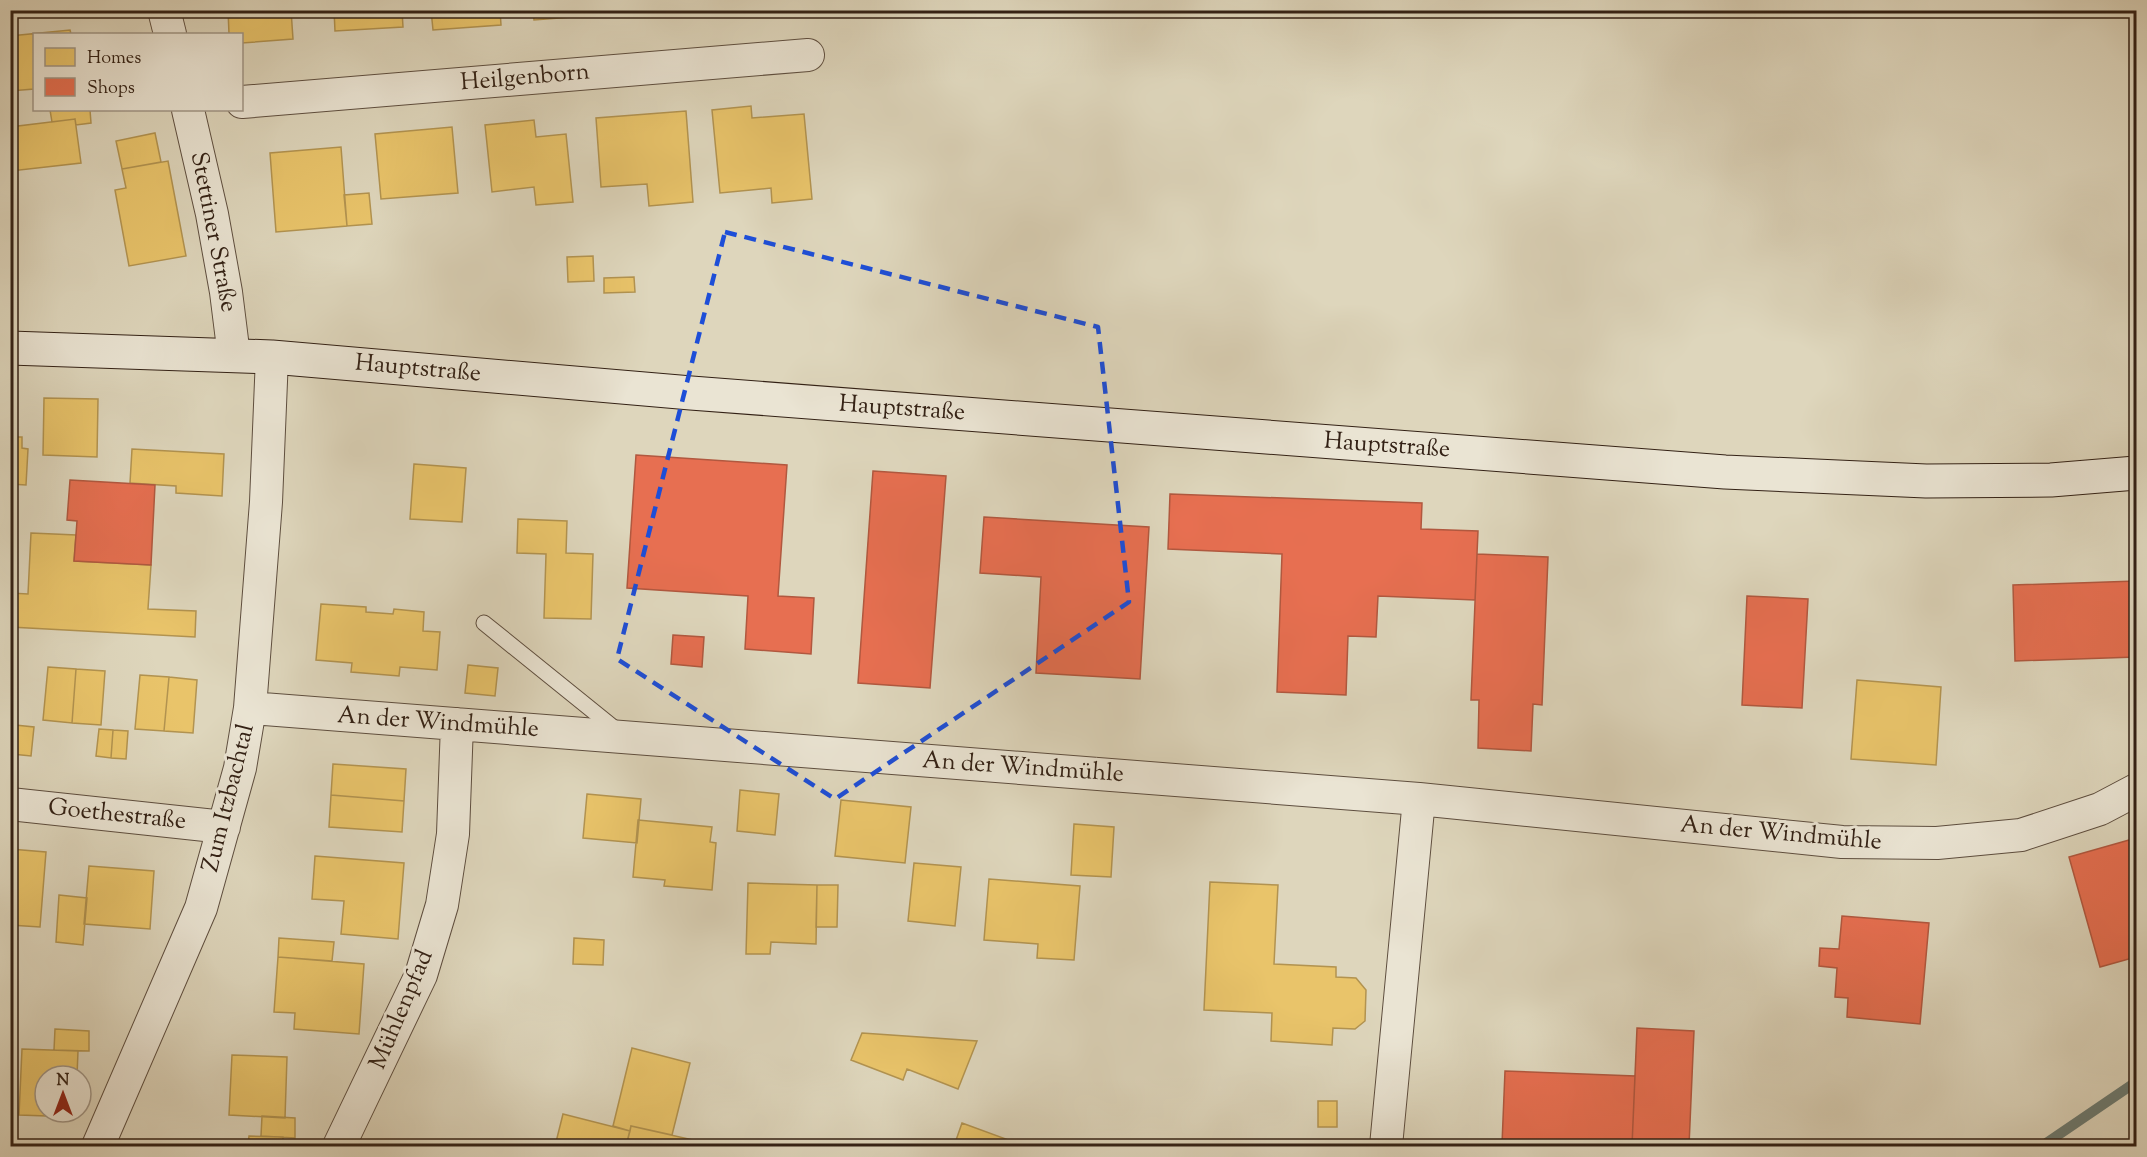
<svg xmlns="http://www.w3.org/2000/svg" width="2147" height="1157" font-family="'Sorts Mill Goudy',serif">
  <style>
    .homes { fill: #e9c46a; stroke: #b29350; stroke-width: 1.5 }
    .shops { fill: #e76f51; stroke: #b1583f; stroke-width: 1.5 }
    .lines { fill: none; stroke-linecap: round; stroke-linejoin: round }
    .stream { stroke: #6d7c73; stroke-width: 10 }
    .service-casing { stroke: #5e4e3f; stroke-width: 17 }
    .minor-casing { stroke: #5e4e3f; stroke-width: 34 }
    .secondary-casing { stroke: #332115; stroke-width: 35 }
    .service { stroke: #eae4d3; stroke-width: 15 }
    .minor { stroke: #eae4d3; stroke-width: 32 }
    .secondary { stroke: #eae4d3; stroke-width: 33 }
    .marked { fill: none; stroke: #1d4ed8; stroke-width: 4.5; stroke-dasharray: 12 8; stroke-linejoin: round }
    .labels { text-anchor: middle; dominant-baseline: central; stroke-width: 6; stroke-linejoin: round; paint-order: stroke }
    .street-label { font-size: 24px; fill: #332115; stroke: #eae4d3 }
  </style>
  <rect width="100%" height="100%" fill="#ded6bc"/>
  <filter id="stains"><feTurbulence type="fractalNoise" baseFrequency=".00333" numOctaves="4"/><feColorMatrix values="0 0 0 0 .2 0 0 0 0 .09 0 0 0 0 .02 0 0 0 .5 -.17"/></filter>
  <radialGradient id="worn" r=".72"><stop offset=".6" stop-color="#630" stop-opacity="0"/><stop offset="1" stop-color="#630" stop-opacity=".3"/></radialGradient>
  <path class="homes" d="M228 10H291L293 39 242 43V34H229Z
    M334 10H402L403 27 335 31Z
    M431 10H500L501 25 433 30Z
    M533 10H598V15L534 20Z
    M621 10H691V11L621 15Z
    M70 30 71 34H34V89L10 91V36Z
    M751 106 752 118 804 114 812 199 772 203 771 188 720 193 712 110Z
    M50 110H90L91 123 76 125 75 119 52 122Z
    M686 111 693 202 649 206 647 184 601 187 596 118Z
    M75 119 81 163 11 171 10 127Z
    M534 120 536 137 566 134 573 202 536 205 534 187 492 192 485 125Z
    M452 127 458 193 381 199 375 134Z
    M155 133 161 162 122 169 116 141Z
    M341 147 347 226 276 232 270 153Z
    M168 161 186 256 129 266 115 190 126 188 122 169Z
    M369 193 372 224 347 226 344 195Z
    M593 256 594 281 568 282 567 257Z
    M634 277 635 292 604 293V278Z
    M44 398 98 399 97 457 43 455Z
    M10 437H22V448L28 449 26 485 10 484Z
    M132 449 224 454 222 496 176 493V486L130 483Z
    M414 464 466 468 462 522 410 519Z
    M518 519 567 521 566 553 593 554 591 619 544 618 546 554 517 553Z
    M31 533 76 535 74 561 151 565 148 609 196 611 195 637 10 627V593L28 594Z
    M321 604 366 607V612L393 614 394 609 424 612 423 631 440 632 437 670 400 667 399 676 351 672 352 663 316 660Z
    M468 665 498 668 495 696 465 693Z
    M48 667 76 669 72 723 43 720Z
    M76 669 105 671 101 725 72 723Z
    M140 675 169 677 164 731 135 729Z
    M169 677 197 680 193 733 164 731Z
    M1857 680 1941 687 1936 765 1851 759Z
    M15 725 34 727 31 756 12 754Z
    M99 729 113 730 111 758 96 756Z
    M113 730 128 731 126 759 111 758Z
    M333 764 406 769 404 801 331 795Z
    M740 790 779 794 775 835 737 831Z
    M587 794 641 799 637 843 583 838Z
    M331 795 404 801 402 832 329 827Z
    M841 800 911 807 905 863 835 856Z
    M638 820 712 827 710 842 716 843 712 890 664 886 665 880 633 877Z
    M1074 824 1114 827 1111 877 1071 875Z
    M10 849 46 852 40 927 10 925Z
    M315 856 404 863 398 939 341 934 344 901 312 899Z
    M914 863 961 867 955 926 908 921Z
    M89 866 154 871 150 929 84 924Z
    M989 879 1080 886 1074 960 1037 958 1038 944 984 940Z
    M1210 882 1278 885 1274 964 1336 967V977L1356 978 1366 990 1365 1021 1355 1029 1333 1028 1332 1045 1271 1041 1272 1013 1204 1010Z
    M748 883 817 885 816 944 771 942 770 954H746Z
    M817 885H838L837 927H816Z
    M59 895 87 898 83 945 56 942Z
    M279 938 334 942 332 961 278 957Z
    M574 938 604 940 603 965 573 964Z
    M278 957 364 964 359 1034 294 1029 295 1013 274 1012Z
    M55 1029 89 1031V1051L54 1050Z
    M862 1033 977 1041 958 1089 907 1069 903 1080 851 1060Z
    M632 1048 690 1063 672 1135 631 1126 630 1131 613 1126Z
    M22 1049 78 1051 77 1076H45V1112H76L75 1117 19 1115Z
    M232 1055 287 1057 285 1118 229 1115Z
    M1318 1101H1337V1127H1318Z
    M563 1114 630 1131 626 1146H555Z
    M262 1116 295 1118V1138L261 1136Z
    M962 1123 1025 1146H954Z
    M631 1126 702 1142 701 1146H626Z
    M249 1136 283 1137V1146H248Z
    M840 1140 860 1146H838Z
    M702 1142 719 1146H701Z"/>
  <path class="shops" d="M636 455 787 465 778 596 814 598 811 654 745 649 748 596 627 588Z
    M873 471 946 476 930 688 858 683Z
    M70 480 155 485 151 565 74 561 77 521 67 520Z
    M1170 494 1422 503 1421 529 1478 531 1475 600 1378 596 1376 637 1348 636 1346 695 1277 692 1282 554 1168 549Z
    M984 517 1149 527 1140 679 1036 673 1041 577 980 573Z
    M1477 554 1548 557 1542 705 1533 704 1531 751 1478 748 1479 700H1471Z
    M2136 581V657L2015 661 2013 585Z
    M1747 596 1808 599 1802 708 1742 705Z
    M673 635 704 637 702 667 671 664Z
    M2136 838V957L2100 967 2069 857Z
    M1842 916 1929 923 1920 1024 1847 1017 1848 998 1835 997 1837 968 1819 966 1820 948 1839 949Z
    M1637 1028 1694 1031 1689 1146H1632Z
    M1505 1071 1635 1076 1632 1146 1502 1144Z"/>
  <g class="lines">
    <path class="stream" d="M2042 1146 2136 1082"/>
    <g class="service-casing">
      <path id="service" d="M484 623 619 732"/>
    </g>
    <g class="minor-casing">
      <path id="minor" d="M164 10 170 34
        M242 102 808 55
        M188 110 212 214 226 292 234 356
        M250 708 1419 799 1842 842 1937 843 2021 835 2100 809 2136 790
        M10 804 224 827
        M98 1146 201 908 240 768 250 708 266 502 272 357
        M339 1146 421 975 442 905 453 834 457 724
        M1386 1146 1419 799"/>
    </g>
    <g class="secondary-casing">
      <path id="secondary" d="M10 348 272 357 691 393 1725 472 1926 481 2051 480 2136 473"/>
    </g>
    <use href="#service" class="service"/>
    <use href="#minor" class="minor"/>
    <use href="#secondary" class="secondary"/>
  </g>
  <path class="marked" d="M725 232 1098 327 1129 602 835 799 617 659Z"/>
  <g class="labels">
    <g class="street-label">
      <text transform="translate(525 78) rotate(-5)">Heilgenborn</text>
      <text transform="translate(213 232) rotate(79)">Stettiner Straße</text>
      <text transform="translate(418 369) rotate(5)">Hauptstraße</text>
      <text transform="translate(902 409) rotate(4)">Hauptstraße</text>
      <text transform="translate(1387 446) rotate(4)">Hauptstraße</text>
      <text transform="translate(438 723) rotate(4)">An der Windmühle</text>
      <text transform="translate(1023 768) rotate(4)">An der Windmühle</text>
      <text transform="translate(229 798) rotate(-76)">Zum Itzbachtal</text>
      <text transform="translate(117 815) rotate(6)">Goethestraße</text>
      <text transform="translate(1781 834) rotate(5)">An der Windmühle</text>
      <text transform="translate(402 1010) rotate(-67)">Mühlenpfad</text>
    </g>
  </g>
  <rect width="2147" height="1157" fill="none" stroke="#ded6bc" stroke-width="36"/>
  <rect x="12" y="12" width="2123" height="1133" fill="none" stroke="#332115" stroke-width="3"/>
  <rect x="18" y="18" width="2111" height="1121" fill="none" stroke="#332115" stroke-width="1.5"/>
  <rect x="33" y="33" width="210" height="78" fill="#eae4d3" stroke="#a19687" stroke-width="1.5"/>
  <rect x="45" y="48" width="30" height="18" fill="#e9c46a" stroke="#a19687" stroke-width="1.5"/>
  <text x="87" y="63" font-size="18" fill="#332115">Homes</text>
  <rect x="45" y="78" width="30" height="18" fill="#e76f51" stroke="#a19687" stroke-width="1.5"/>
  <text x="87" y="93" font-size="18" fill="#332115">Shops</text>
  <g transform="translate(63 1094)"><circle r="28" fill="#eae4d3" stroke="#a19687" stroke-width="1.5"/>
  <path d="M0-4.5L10 22L0 15L-10 22Z" fill="#8f2418"/>
  <text y="-9" font-size="16" font-weight="bold" text-anchor="middle" fill="#332115">N</text>
  </g>
  <rect width="100%" height="100%" filter="url(#stains)"/>
  <rect width="100%" height="100%" fill="url(#worn)"/>
</svg>
